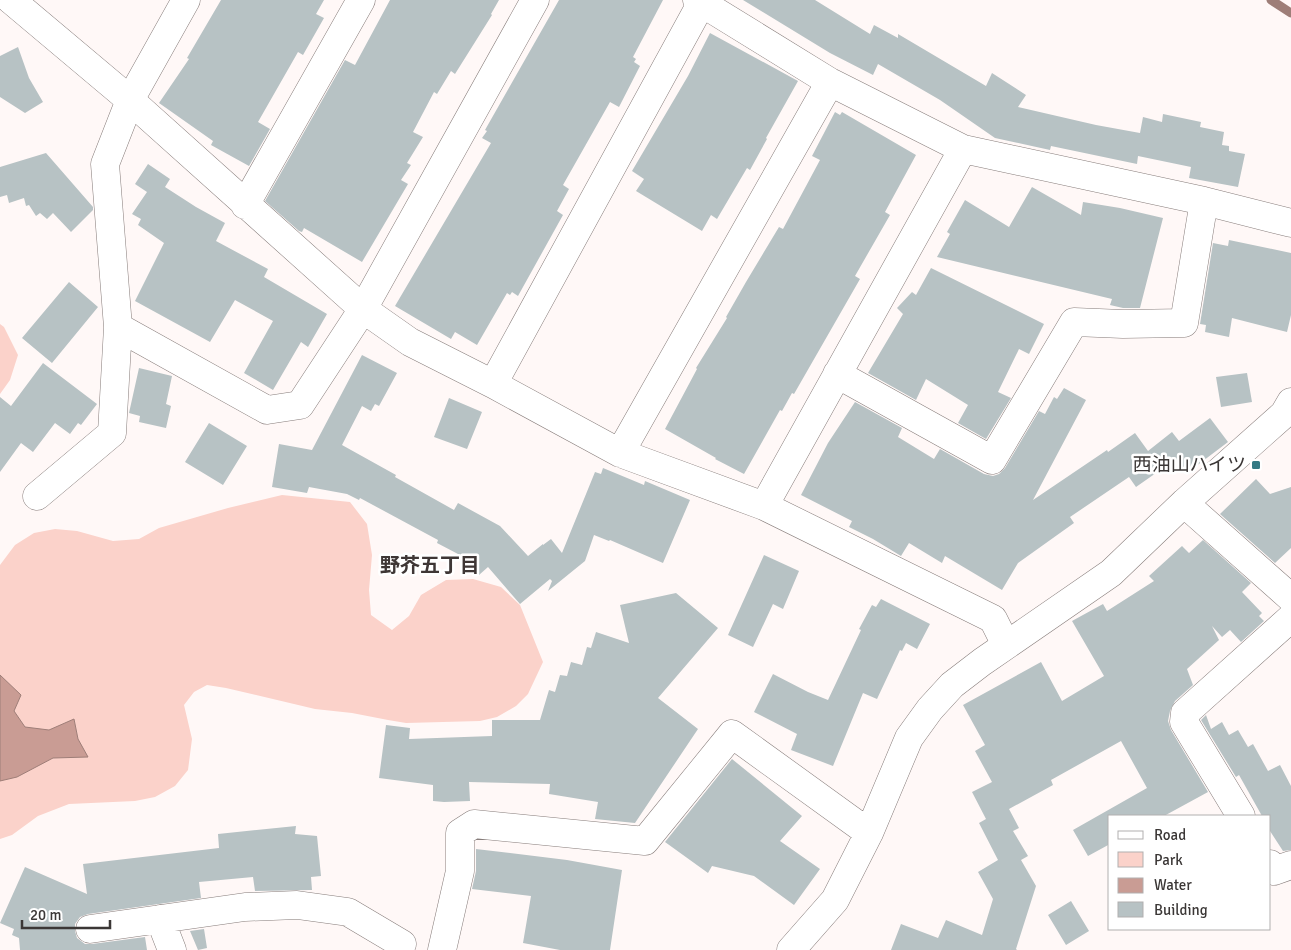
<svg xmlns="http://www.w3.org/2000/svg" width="1291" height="950" font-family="Signika,'Noto Sans JP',sans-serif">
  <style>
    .green { fill: #fbd2ca }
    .water { fill: #c99c94; stroke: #9e7e78 }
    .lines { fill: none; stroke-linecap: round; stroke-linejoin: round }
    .stream { stroke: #9e7e78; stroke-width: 9 }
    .building { fill: #b7c2c4 }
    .minor-casing { stroke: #877d7b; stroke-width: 29 }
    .minor { stroke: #fff; stroke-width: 28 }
    .poi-dot { fill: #337a84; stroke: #fff; stroke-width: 2 }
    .labels { text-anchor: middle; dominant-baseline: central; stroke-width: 5; stroke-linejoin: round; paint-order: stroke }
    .poi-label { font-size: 19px; fill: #3b3736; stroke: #fff; text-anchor: end }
    .neighbourhood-label { font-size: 20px; font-weight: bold; fill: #3e3635; stroke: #fff }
  </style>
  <rect width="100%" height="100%" fill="#fff8f7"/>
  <path class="green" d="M0 324 4 327 18 355 10 380 0 394Z
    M282 495 350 502 367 524 372 555 369 590 371 615 392 630 409 616 421 595 446 580 473 579 501 587 520 605 543 662 528 694 516 706 497 717 480 721 406 723 388 720 352 713 315 709 226 688 207 685 194 692 184 705 192 739 188 770 175 786 155 797 135 801 69 804 38 816 12 835 0 839V768L12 732 0 693V565L15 545 34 533 55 529 77 531 113 541 139 539 159 528 228 508Z"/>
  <path class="water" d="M0 675 21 695 14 711 25 727 49 730 74 719 78 739 88 757 53 758 17 777 0 781Z"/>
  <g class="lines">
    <path class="stream" d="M1271 0 1291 13"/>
  </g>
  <path class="building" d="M221 0H324L316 14 324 18 303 55 298 52 258 122 270 129 249 166 211 145 213 141 159 103 189 59 187 58Z
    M390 0H499L491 14 492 15 455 74 451 71 437 94 434 92 413 132 423 137 407 163 411 165 401 180 408 184 362 262 304 228 302 232 299 231 265 201 345 60 355 65Z
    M559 0H663L633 57 636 59 634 62 640 66 619 107 610 102 563 185 569 189 557 211 563 215 518 296 512 292 510 295 507 293 477 345 455 332 451 339 395 306 491 143 482 138 487 131 485 130Z
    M743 0H815L870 34 874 25 898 38V34L986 86 992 73 1026 95 1018 107 1096 125 1140 133 1143 117 1162 122 1163 114 1201 122 1200 127 1224 132 1222 145 1229 146V151L1245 154 1238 187 1189 178 1191 167 1138 156 1137 164 1051 146 1050 150 995 138 940 100 878 64 873 75 830 53Z
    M710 33 798 81 766 138 767 139 750 170 747 168 717 219 711 215 702 231 636 191 644 179 632 171 688 76Z
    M18 47 29 78 43 102 25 113 0 97V56Z
    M835 112 840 115 842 112 916 155 885 212 890 215 855 276 860 279 794 394 792 393 782 411 780 410 744 474 715 459 716 458 665 429 697 369 696 368 727 318 726 317 746 282 779 227 783 229 820 160 812 156Z
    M46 153 93 207V210L71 232 53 213 47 219 40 213 36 216 29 205 26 206 24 198 9 203 7 195 0 197V167Z
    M148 164 170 179 165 187 196 207 225 223 216 241 268 269 264 277 327 314 308 347 301 342 273 390 244 373 273 321 235 300 210 342 135 301 164 243 138 225 141 219 132 214 147 192 135 184Z
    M1032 187 1081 215 1083 202 1120 208 1163 218 1140 308H1123L1110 305 1112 299 937 257 950 234 947 232 965 200 1009 227Z
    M1229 240 1291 253V315L1287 332 1232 318 1229 337 1205 332 1206 325 1200 324 1213 243 1228 246Z
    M931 268 1044 324 1029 354 1019 349 998 392 1011 398 986 439 958 423 968 405 926 379 916 400 868 373 903 314 897 308 912 292 916 295Z
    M69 282 98 307 52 363 22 338Z
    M362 355 397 373 379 406 375 404 371 411 362 406 342 445 396 475 395 477 454 510 458 503 500 526 528 556 543 544V545L551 539 562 553 595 472 601 474 603 468 644 485 645 481 690 500 663 563 610 540 609 541 594 535 585 561 548 591 552 581 550 579 520 604 488 567 479 575 458 554 437 543 438 540 360 498 359 500 347 494 309 487 307 493 272 487 279 444 312 450Z
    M43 363 97 404 81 425 78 423 70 434 55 423 33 452 21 443 0 472V397L11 406Z
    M139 368 172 376 166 404 171 406 166 428 139 422 140 416 129 413Z
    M1247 373 1252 402 1221 407 1216 377Z
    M1064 388 1086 400 1033 500 1107 450 1108 452 1135 433 1148 451 1172 432 1179 441 1210 418 1228 442 1187 473 1176 459 1136 487 1129 477 1070 517 1074 523 1018 563 1002 590 945 556 942 563 909 543 901 556 873 539 849 527 852 521 801 495 828 443 855 402 902 428 898 437 934 459 940 449 984 474 993 476 999 474 1005 468 1039 411 1045 414 1054 397 1057 399Z
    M449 398 482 412 467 449 434 437Z
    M209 423 247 446 223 485 185 462Z
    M1256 479 1270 494 1291 487V548L1275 563 1220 514Z
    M1203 540 1251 583 1242 592 1262 613 1259 616 1264 621 1241 642 1230 630 1222 637 1212 626 1219 640 1187 669 1193 685 1175 701 1170 711 1168 721 1171 730 1208 792 1164 816H1110V844L1088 856 1073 830 1147 788 1121 741 1051 780 1053 785 1009 809 1019 828 1013 831 1028 856 1021 860 1036 886 1016 949 1017 950H891L901 924 938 938 946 920 982 935 993 899 978 872 998 860 979 823 986 819 972 792 992 782 975 751 985 745 963 705 1041 662 1062 701 1104 676 1072 621 1103 604 1107 611 1154 581 1149 576 1182 546 1189 553Z
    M764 555 799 571 783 609 773 604 753 647 728 635Z
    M676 593 718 628 658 698 698 729 635 823 595 819 598 802 549 794 550 784 469 782 470 801 444 802 433 801V785L379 778 386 725 410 728 409 739 492 736V720H540L549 690 555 692 560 675 567 676 571 662 582 665 587 647 591 648 596 632 629 643 620 605Z
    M881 599 930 624 917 649 906 643 902 651 900 650 877 699 863 693 833 766 791 750 797 734 754 712 773 674 808 692 828 700 861 630 859 629 872 605 876 607Z
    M1206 715 1211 729 1222 722 1229 735 1238 730 1248 747 1253 744 1268 771 1280 765 1291 786V850L1283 851 1270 831V816H1262L1239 775 1236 777 1201 720Z
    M732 759 802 816 780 841 820 869 794 905 754 876 712 866 708 873 665 842Z
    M296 826 295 834 317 836 321 876 311 877 312 890 255 891 253 877 199 882 201 898 88 914 80 917 75 924V931L77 938 85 944H92L145 937 147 950H20L19 938 12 935 14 929 0 923 25 867 87 894 83 864 219 848 218 834Z
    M476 849 567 860 622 870 610 950H560L523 943 531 896 472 889 476 871Z
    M1071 901 1089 931 1066 945 1048 915Z
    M204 929 207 948 198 950 190 931Z"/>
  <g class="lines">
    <g class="minor-casing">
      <path id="minor" d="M11 0 130 100 363 309 410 342 493 384 620 453 764 506 993 619 1006 645
        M697 0 830 82 963 149 1204 201 1291 223
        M245 205 361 0
        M118 327 267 410 300 405 363 309 535 0
        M837 374 992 460 1074 322 1123 324 1184 323 1204 201
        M493 384 702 2
        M620 453 830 82
        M37 496 112 433 118 327 105 164 130 100 186 0
        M1184 503 1291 598
        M764 506 963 149
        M1241 816 1184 722 1185 713 1291 618
        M1270 864 1274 871 1291 865
        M160 919 172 950
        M90 929 245 907 297 905 348 912 402 944
        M442 950 460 871V833L474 824 645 841 732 734 869 833
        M791 950 835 900 869 833 909 738 930 709 952 685 982 662 1111 573 1184 503 1284 414 1291 402"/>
    </g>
    <use href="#minor" class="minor"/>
  </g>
  <rect class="poi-dot" x="1251" y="460" width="10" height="10" rx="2.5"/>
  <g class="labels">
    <g class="poi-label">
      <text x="1246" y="465">西油山ハイツ</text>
    </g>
    <g class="neighbourhood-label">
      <text x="430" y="565">野芥五丁目</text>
    </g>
  </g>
  <rect x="1108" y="815" width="162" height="115" fill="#ffffff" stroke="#b1afaf"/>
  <rect x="1118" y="831" width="25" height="8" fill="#ffffff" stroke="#b1afaf"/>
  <text x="1154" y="840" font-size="15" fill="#3b3736">Road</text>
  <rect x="1118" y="852" width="25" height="15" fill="#fbd2ca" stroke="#b1afaf"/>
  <text x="1154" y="865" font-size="15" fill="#3b3736">Park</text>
  <rect x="1118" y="878" width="25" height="15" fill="#c99c94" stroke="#b1afaf"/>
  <text x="1154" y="890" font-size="15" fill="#3b3736">Water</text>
  <rect x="1118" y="902" width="25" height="15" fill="#b7c2c4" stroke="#b1afaf"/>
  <text x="1154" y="915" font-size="15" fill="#3b3736">Building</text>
  <path d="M22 920v8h88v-8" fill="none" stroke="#3b3736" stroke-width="2.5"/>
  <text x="30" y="920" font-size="15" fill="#3b3736" stroke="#ffffff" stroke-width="4" paint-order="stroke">20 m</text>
</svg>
